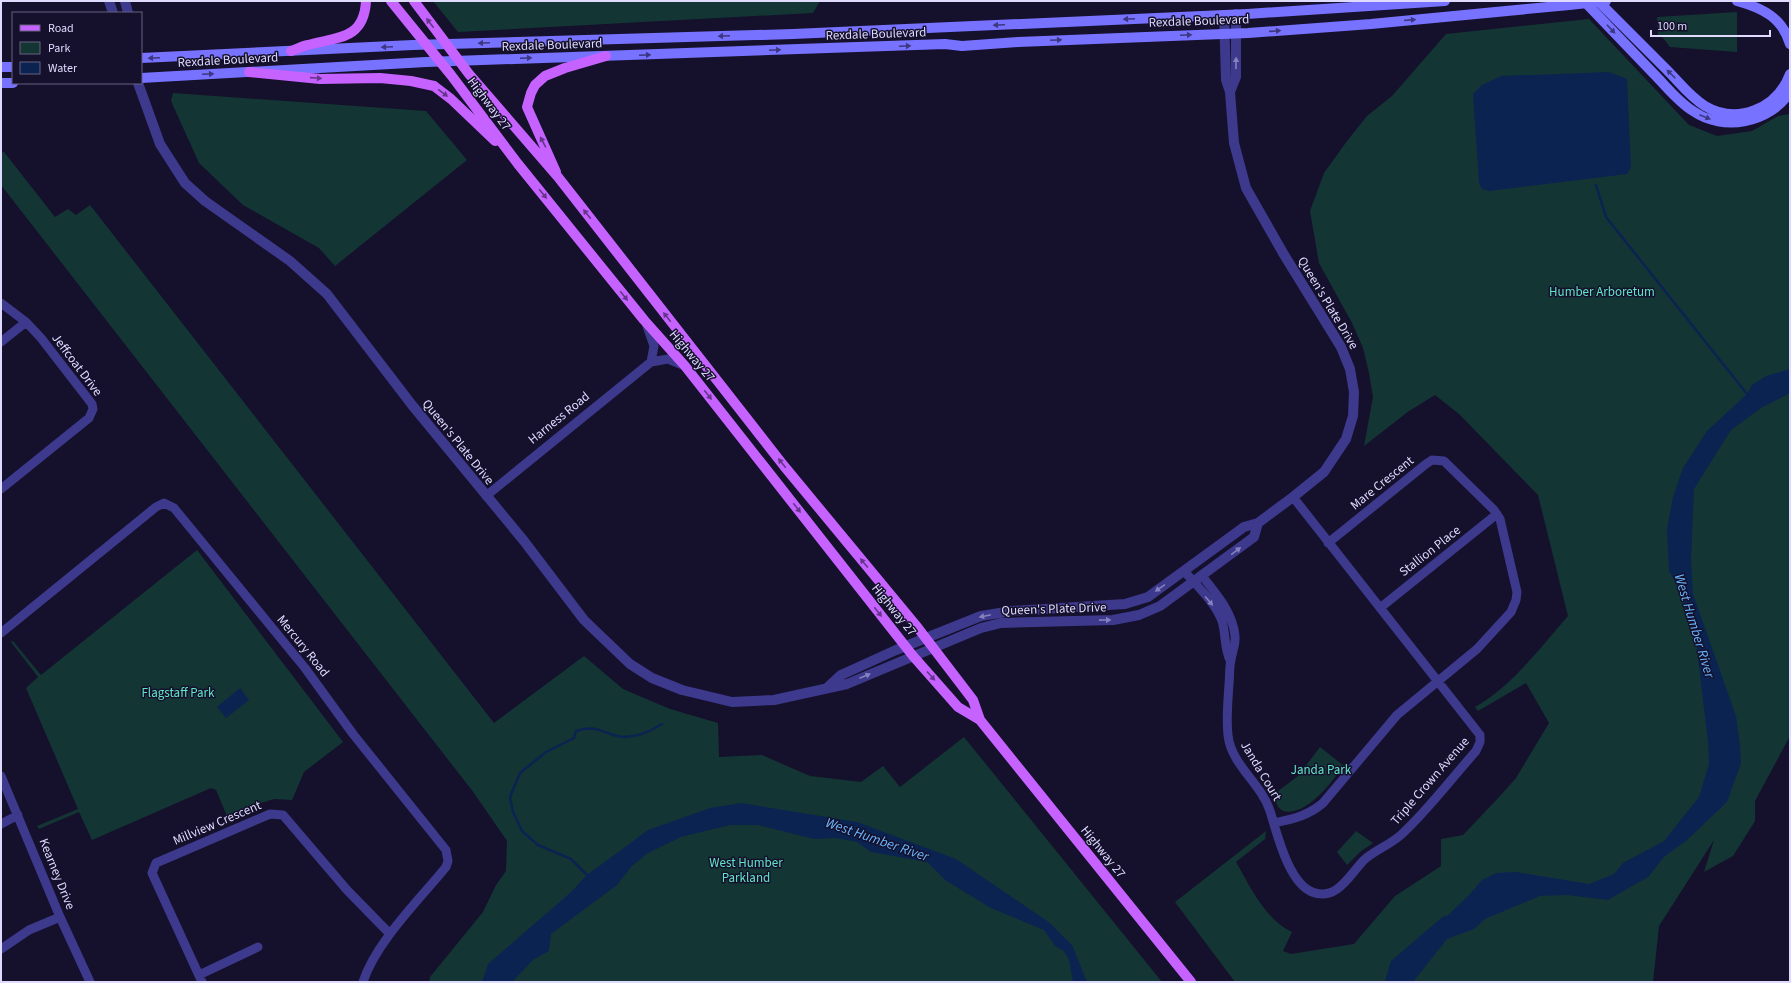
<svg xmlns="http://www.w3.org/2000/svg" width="1791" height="983" font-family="'Source Sans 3',sans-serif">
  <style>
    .green { fill: #133635 }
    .water { fill: #0a2350 }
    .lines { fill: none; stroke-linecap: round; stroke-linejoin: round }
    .stream { stroke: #0a2350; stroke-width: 2.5 }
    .river { stroke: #0a2350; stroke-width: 14 }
    .minor { stroke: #3d398c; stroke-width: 9 }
    .tertiary { stroke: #3d398c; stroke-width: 10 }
    .secondary { stroke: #7772ff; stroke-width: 10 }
    .primary { stroke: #c662ff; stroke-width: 10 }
    .secondary-bridge { stroke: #7772ff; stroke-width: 10 }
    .oneway { fill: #3c3780 }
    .oneway2 { fill: #65358b }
    .oneway3 { fill: #8682c0 }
    .labels { text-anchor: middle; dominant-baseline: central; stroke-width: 3; stroke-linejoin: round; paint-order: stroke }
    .street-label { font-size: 13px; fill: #dfdbff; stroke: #15102c }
    .park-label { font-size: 13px; fill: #60e6c6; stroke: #15102c }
    .water-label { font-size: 14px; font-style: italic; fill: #69b8ff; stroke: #15102c }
  </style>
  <rect width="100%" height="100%" fill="#15102c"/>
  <path class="green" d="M433 1H820L813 13 458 32Z
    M1737 12V52L1670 47 1663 38 1658 35 1657 17Z
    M1589 19 1689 125 1717 136 1752 131 1778 116 1790 114V736L1755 801V821L1733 856 1704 872 1714 840 1659 926 1653 982H1235L1175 902 1266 831 1265 839 1236 862C1251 888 1265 919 1292 932L1283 951 1291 954 1354 944 1395 896 1441 866V839L1463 835 1501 795 1516 778 1549 723 1526 683 1478 711 1475 707C1513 685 1539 649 1568 616L1538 495 1459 414 1435 395 1409 411 1364 446 1373 397 1369 373 1363 348 1352 323 1319 263 1310 211 1324 173 1347 141 1367 116 1392 96 1446 34Z
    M173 93 426 111 467 160 335 266 319 248 243 205 199 163 171 101Z
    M4 152 55 217 68 209 76 215 90 205 494 723 584 656 623 689 670 709 718 723 719 757 762 755 810 776 861 782 883 766 900 787 964 737 1162 982H429L430 977 483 912 496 885 506 871 507 841 474 793 1 185V153Z
    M197 550 343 742 304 772 292 800 274 799 261 803 248 814 230 823 216 790 211 788 92 840 79 812 39 829 37 826 78 809 26 688 38 677 11 642 13 641 41 675Z
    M1320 747 1344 766C1331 782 1307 817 1283 811L1278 807 1273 795 1298 776Z
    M1356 831 1373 843 1360 852 1347 865 1337 852Z"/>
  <path class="water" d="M1609 72 1627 79 1631 167 1627 174 1489 191 1482 189 1479 183 1473 94 1482 85 1501 76Z
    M1790 369V393L1761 408 1731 430 1694 489 1691 560 1693 594 1736 716 1740 746 1741 763 1727 802 1687 840 1664 857 1648 877 1608 900 1567 895 1540 896 1485 919 1474 929 1447 939 1413 982H1394L1415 948 1431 935 1440 923 1470 894 1482 880 1496 873 1516 872 1589 884 1614 874 1623 863 1664 841 1699 797 1709 764 1708 742 1696 641 1681 592 1669 571 1667 529 1673 497 1683 468 1707 431 1747 394 1752 385 1766 376Z
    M240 688 249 700 226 718 217 707Z
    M741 803 857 822 956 859 1050 923 1072 945 1087 982H1073L1069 960 1064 951 1055 946 1044 930 991 908 945 880 927 862 871 852 857 842 836 838 814 839 758 825H730L681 837 648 853 631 867 617 885 551 934 549 951 533 960 512 982H482L488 964 570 893 587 875 648 830 710 808Z"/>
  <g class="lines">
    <path class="stream" d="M1596 185 1606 217 1747 394
      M587 875 571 859 538 845 522 831 513 812 510 797 520 773 546 752 574 738 576 731C598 723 606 736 624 737 638 737 651 731 662 724"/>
    <path class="river" d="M1392 982 1397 965 1446 923"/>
    <path class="minor" d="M1 303 26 322 41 338 92 404 93 409 89 418 1 489
      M1 342 26 322
      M651 362 668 359 685 366
      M486 496 651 362 654 346 647 326
      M1184 571C1197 586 1215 602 1222 621 1226 634 1224 648 1230 660
      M1202 576C1216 593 1233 613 1235 636 1236 645 1232 652 1231 660 1229 667 1230 676 1229 684 1228 701 1226 718 1228 735 1231 765 1261 783 1270 811 1277 833 1288 882 1312 892 1337 902 1350 874 1364 860 1375 850 1390 845 1402 834 1428 810 1452 778 1476 751L1480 742V735L1293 497
      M1380 608 1497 514
      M1 633 156 507 164 503 174 508 305 668 353 734 446 850 448 861 446 867C419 900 376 942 363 982
      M1 776 60 917 90 982
      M1274 823C1292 819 1308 816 1323 803L1397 715 1477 649 1511 612 1516 600 1517 592 1500 519 1494 510 1444 461 1432 460 1426 464 1328 543
      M1 824 18 815
      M1 949 29 930 60 917
      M199 975 258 947
      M202 982 152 873 156 863 270 814 283 815 347 890 390 934"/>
    <path class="tertiary" d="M109 1 113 13
      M125 1 128 13
      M138 83 160 144 185 183 205 201 290 261 327 294 412 405 524 541 584 620 630 664 652 678 682 690 732 702 774 700 847 684 981 628 1001 623 1113 620 1139 615 1160 606 1254 537 1258 523
      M1230 92 1236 77V14
      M828 687 841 675 896 650 981 616 1012 611 1125 604 1148 597 1244 527 1258 523 1293 497 1324 472 1346 439 1353 416 1354 392 1350 369 1341 347 1283 253 1246 188 1234 143 1230 92 1226 80 1224 15"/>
    <path class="secondary" d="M1584 1C1607 25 1630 49 1653 73 1666 86 1678 102 1693 111 1723 132 1770 123 1790 92
      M1598 1C1621 24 1644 47 1667 70 1679 82 1690 97 1705 106 1737 125 1777 109 1790 74
      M1737 1C1762 8 1782 17 1790 44
      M141 58 413 45 793 34 1247 14 1445 1
      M1 67H13
      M141 78 426 62 945 44 962 46 1018 42 1248 33 1371 24 1569 5
      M1 83H13"/>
    <path class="primary" d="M391 1 451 75 518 164 644 320 685 366 913 656 958 707 980 720 1191 982
      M414 1 469 74 558 177 784 466 918 628 973 700 980 720
      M291 51C297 49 302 46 308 45 337 37 364 40 366 1
      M249 72 320 79 380 78 411 81 434 86 451 99 495 141
      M556 172 527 107 531 93 535 85 545 76 565 68 606 56"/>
    <path class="secondary-bridge" d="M1569 5 1606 1"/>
  </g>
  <defs><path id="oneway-solid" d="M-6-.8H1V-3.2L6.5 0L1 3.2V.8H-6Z"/></defs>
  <g class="oneway">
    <use href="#oneway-solid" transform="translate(1129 19) rotate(177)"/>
    <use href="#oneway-solid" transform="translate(1410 20) rotate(-5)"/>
    <use href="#oneway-solid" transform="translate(999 25) rotate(177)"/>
    <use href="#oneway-solid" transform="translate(1611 29) rotate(46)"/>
    <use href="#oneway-solid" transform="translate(1275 31) rotate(-4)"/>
    <use href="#oneway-solid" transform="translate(1186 35) rotate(-2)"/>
    <use href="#oneway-solid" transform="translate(724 36) rotate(178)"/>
    <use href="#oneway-solid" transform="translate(1056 40) rotate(-3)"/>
    <use href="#oneway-solid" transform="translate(484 43) rotate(178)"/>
    <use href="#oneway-solid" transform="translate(905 46) rotate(-2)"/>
    <use href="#oneway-solid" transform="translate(387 47) rotate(177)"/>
    <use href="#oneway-solid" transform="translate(775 50) rotate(-2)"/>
    <use href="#oneway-solid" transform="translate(645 55) rotate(-2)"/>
    <use href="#oneway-solid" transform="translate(154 58) rotate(178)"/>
    <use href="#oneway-solid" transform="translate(526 58) rotate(-2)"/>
    <use href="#oneway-solid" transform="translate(208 74) rotate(-3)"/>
    <use href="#oneway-solid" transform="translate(1671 74) rotate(-135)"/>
    <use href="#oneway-solid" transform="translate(1705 117) rotate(22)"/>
  </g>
  <g class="oneway2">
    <use href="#oneway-solid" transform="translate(430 23) rotate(-127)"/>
    <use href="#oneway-solid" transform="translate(316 78) rotate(4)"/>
    <use href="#oneway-solid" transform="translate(443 93) rotate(36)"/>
    <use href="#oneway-solid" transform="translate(543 142) rotate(-118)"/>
    <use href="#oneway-solid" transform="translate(543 194) rotate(51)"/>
    <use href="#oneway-solid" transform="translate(587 214) rotate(-128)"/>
    <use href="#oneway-solid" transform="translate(624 296) rotate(51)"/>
    <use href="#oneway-solid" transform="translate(667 317) rotate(-128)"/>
    <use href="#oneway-solid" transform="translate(708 395) rotate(52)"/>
    <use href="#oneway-solid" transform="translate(782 463) rotate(-129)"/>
    <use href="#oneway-solid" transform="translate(797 508) rotate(52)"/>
    <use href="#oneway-solid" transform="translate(864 563) rotate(-130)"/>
    <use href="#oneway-solid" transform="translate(878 612) rotate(52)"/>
    <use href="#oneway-solid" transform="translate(931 676) rotate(48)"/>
  </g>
  <g class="oneway3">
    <use href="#oneway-solid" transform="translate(1236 63) rotate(-89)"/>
    <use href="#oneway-solid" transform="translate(1236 551) rotate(-37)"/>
    <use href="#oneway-solid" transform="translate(1160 588) rotate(145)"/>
    <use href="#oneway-solid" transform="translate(1209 601) rotate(50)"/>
    <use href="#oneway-solid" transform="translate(985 616) rotate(168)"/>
    <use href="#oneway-solid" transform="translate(1105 620) rotate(-1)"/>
    <use href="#oneway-solid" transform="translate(865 676) rotate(-23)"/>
  </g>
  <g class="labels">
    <g class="street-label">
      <text transform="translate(1199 21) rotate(-2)">Rexdale Boulevard</text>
      <text transform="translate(876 34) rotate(-2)">Rexdale Boulevard</text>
      <text transform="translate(552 45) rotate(-2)">Rexdale Boulevard</text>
      <text transform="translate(228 60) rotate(-3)">Rexdale Boulevard</text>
      <text transform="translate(489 104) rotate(53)">Highway 27</text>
      <text transform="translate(1328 303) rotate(59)">Queen's Plate Drive</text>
      <text transform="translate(692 356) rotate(50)">Highway 27</text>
      <text transform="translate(77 365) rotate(53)">Jeffcoat Drive</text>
      <text transform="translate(559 418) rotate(-39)">Harness Road</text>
      <text transform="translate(458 442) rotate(51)">Queen's Plate Drive</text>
      <text transform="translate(1382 483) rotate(-39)">Mare Crescent</text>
      <text transform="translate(1430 551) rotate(-38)">Stallion Place</text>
      <text transform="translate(1054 609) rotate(-2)">Queen's Plate Drive</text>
      <text transform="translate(894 610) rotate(51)">Highway 27</text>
      <text transform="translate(303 646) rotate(51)">Mercury Road</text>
      <text transform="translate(1261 771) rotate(59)">Janda Court</text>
      <text transform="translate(1430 781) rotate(-49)">Triple Crown Avenue</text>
      <text transform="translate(217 823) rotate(-23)">Millview Crescent</text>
      <text transform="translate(1103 852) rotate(51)">Highway 27</text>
      <text transform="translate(57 874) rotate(68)">Kearney Drive</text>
    </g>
    <g class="park-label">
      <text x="1602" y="292">Humber Arboretum</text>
      <text x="178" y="693">Flagstaff Park</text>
      <text x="1321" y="770">Janda Park</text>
      <text x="746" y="863">West Humber<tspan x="746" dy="15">Parkland</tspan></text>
    </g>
    <g class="water-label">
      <text transform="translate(1694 626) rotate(73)">West Humber River</text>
      <text transform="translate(877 840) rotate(19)">West Humber River</text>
    </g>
  </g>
  <rect width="1791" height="983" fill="none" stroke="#dfdbff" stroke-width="4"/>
  <rect x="12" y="12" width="130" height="72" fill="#15102c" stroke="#666180"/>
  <rect x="20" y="25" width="20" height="6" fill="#c662ff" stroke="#666180"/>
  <text x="48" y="32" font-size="12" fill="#dfdbff">Road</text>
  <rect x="20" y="42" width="20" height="12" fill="#133635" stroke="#666180"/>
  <text x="48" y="52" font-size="12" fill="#dfdbff">Park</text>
  <rect x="20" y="62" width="20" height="12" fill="#0a2350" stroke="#666180"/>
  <text x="48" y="72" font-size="12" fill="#dfdbff">Water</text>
  <path d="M1651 30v6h119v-6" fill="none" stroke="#dfdbff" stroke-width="2"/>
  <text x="1657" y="30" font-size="12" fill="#dfdbff" stroke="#15102c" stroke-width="3" paint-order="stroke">100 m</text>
</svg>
